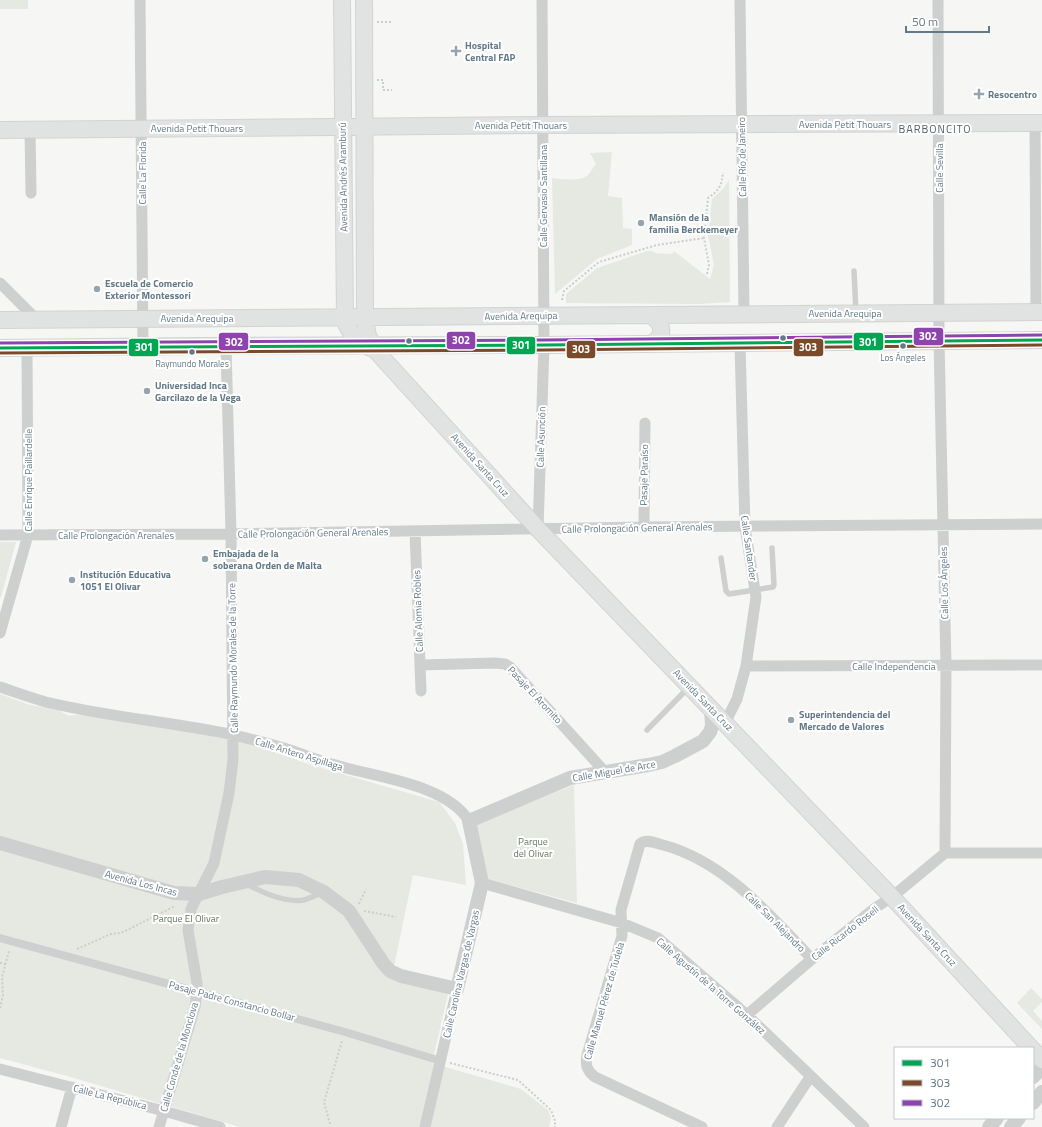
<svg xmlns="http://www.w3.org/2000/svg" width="1042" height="1127" font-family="'Titillium Web',sans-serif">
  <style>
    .green { fill: #e6e9e2 }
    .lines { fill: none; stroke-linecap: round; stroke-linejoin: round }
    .secondary-casing { stroke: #d2d4d3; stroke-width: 18 }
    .path { stroke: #cccdce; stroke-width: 2; stroke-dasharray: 2 2; stroke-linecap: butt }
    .service { stroke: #cecfcf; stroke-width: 5.5 }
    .pedestrian { stroke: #cecfcf; stroke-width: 8 }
    .minor { stroke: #cecfcf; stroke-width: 11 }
    .tertiary { stroke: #cecfcf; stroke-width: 14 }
    .secondary { stroke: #e1e2e2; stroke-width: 16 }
    .bus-1-casing { stroke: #fff; stroke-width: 6 }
    .bus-2-casing { stroke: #fff; stroke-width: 6 }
    .bus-3-casing { stroke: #fff; stroke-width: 6 }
    .bus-1 { stroke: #00a651; stroke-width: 3 }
    .bus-2 { stroke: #7a4b2a; stroke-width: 3 }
    .bus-3 { stroke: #8e44ad; stroke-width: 3 }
    .poi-dot { fill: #96a5ad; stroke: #fff; stroke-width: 1.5 }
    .bus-dot { fill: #627987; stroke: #fff; stroke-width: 1.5 }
    .labels { text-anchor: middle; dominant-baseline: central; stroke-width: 4; stroke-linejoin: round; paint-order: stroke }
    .bus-label { font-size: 9px; fill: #627987; stroke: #fff }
    .poi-label { font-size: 10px; font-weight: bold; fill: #627987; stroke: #fff; text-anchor: start }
    .street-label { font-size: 10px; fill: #627987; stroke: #fff }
    .park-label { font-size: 10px; fill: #65795e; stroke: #fff }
    .neighbourhood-label { font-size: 11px; letter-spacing: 1px; fill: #51616b; stroke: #fff }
    .line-badge { stroke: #fff; stroke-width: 1.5 }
    .badge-label { font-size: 11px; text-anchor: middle; font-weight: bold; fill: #fff }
  </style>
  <rect width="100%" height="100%" fill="#f6f6f4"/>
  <path class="green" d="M0 0H28V9H0Z
    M612 152 608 196 622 198 623 228 632 229V245L597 259 555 294 552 178C562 179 580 182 588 175 591 172 593 167 596 164L590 153Z
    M729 180 730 302 699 304 566 303V294L597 268 647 251H652L655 253 672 254 674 251 710 279 714 265 708 235 712 199 723 189Z
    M0 542H16L1 597H0Z
    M0 694 30 705 57 709 68 716 83 714H98L252 744 308 764 439 802 455 823 463 844 466 885 413 875 392 976 448 994 432 1063 521 1089 548 1110 551 1118 549 1127H240L67 1076 0 1058Z
    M574 785 577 903 484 878 476 823Z
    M1031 988 1042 999V1002L1033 1011 1042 1021V1029L1017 1003Z"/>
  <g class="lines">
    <g class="secondary-casing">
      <path id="secondary" d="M342 0 345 320C348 333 359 341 370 348
        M364 0 365 321 368 336 377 352 538 529 892 897 1031 1048
        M0 130 542 125 1042 123
        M0 320 1042 312
        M650 344C666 337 664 323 650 315
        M0 348 199 346 544 345 1042 340
        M1033 1050 1042 1060"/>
    </g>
    <path class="path" d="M377 22H393
      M377 80H383V90H392
      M707 274 709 265 704 238 708 198C719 191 722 185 723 172
      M562 300 564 291 599 262 657 245 704 238
      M359 904 366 889
      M364 911 396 917
      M77 949 111 934 121 933 175 906
      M0 963 6 964
      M0 1008 3 995 2 977 9 951
      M450 1063 518 1080 551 1110 555 1121V1127
      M330 1124 324 1102 342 1041"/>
    <path class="service" d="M854 271 856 312
      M721 558 726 591 729 594 773 587 774 585 772 548
      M647 730 689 687
      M247 884C263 893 285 903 304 900 310 898 316 895 322 893"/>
    <path class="pedestrian" d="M0 938 345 1032 441 1061"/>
    <path class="minor" d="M140 0 143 347
      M740 0 744 314
      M938 0 939 341 946 666 945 853
      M1035 123 1036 312
      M30 129 31 193
      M0 283 36 319
      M644 527 645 423
      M538 529 544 345 542 0
      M415 531 421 691
      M0 535 231 534 644 527 1042 524
      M0 633 28 535 27 348
      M420 665 495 663 505 664 510 667 605 772
      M746 666 1042 665
      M0 687C15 692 31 698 46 702 108 717 172 722 234 735 250 739 267 743 284 748 300 753 316 760 332 764 372 777 446 783 469 821
      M725 723 737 699 746 666 756 597 745 527 740 344
      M945 853H1042
      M482 883 622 923 658 938 747 1015 864 1127
      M747 1015 812 959 875 908 892 897 945 853
      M0 1069 164 1111 220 1127
      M61 1127 72 1087
      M159 1127 195 1007 197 991V983L188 930 191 909 214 863 229 793 233 760 231 534 226 346
      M425 1127 457 989
      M702 1127 595 1077C587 1071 585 1065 587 1055L622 936 621 910 640 844C646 838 655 843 663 845 724 861 770 915 812 959
      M777 1127 810 1077"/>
    <path class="tertiary" d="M0 843 174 893 199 894 222 887 265 877 299 880 324 892 349 911 383 963 390 971 401 976 457 989 482 883 469 821 570 778 648 765 662 762 675 756 703 741 710 732 712 726 711 708
      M1033 1077 1042 1068
      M1033 1103 1042 1092
      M989 1127 997 1118
      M1011 1127 1019 1118"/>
    <use href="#secondary" class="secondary"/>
    <g class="bus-1-casing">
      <path id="bus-1" d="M0 348 544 345 1042 340"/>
    </g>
    <g class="bus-2-casing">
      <path id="bus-2" d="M0 353 544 350 1042 345"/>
    </g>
    <g class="bus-3-casing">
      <path id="bus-3" d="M0 343 544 340 1042 335"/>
    </g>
    <use href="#bus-1" class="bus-1"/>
    <use href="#bus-2" class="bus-2"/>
    <use href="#bus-3" class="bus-3"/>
  </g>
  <g class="poi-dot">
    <path d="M454 45h4v4h4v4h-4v4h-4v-4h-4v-4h4z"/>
    <path d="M977 88h4v4h4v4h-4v4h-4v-4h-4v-4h4z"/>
    <circle cx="641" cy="223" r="4"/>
    <circle cx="97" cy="289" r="4"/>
    <circle cx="147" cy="391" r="4"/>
    <circle cx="205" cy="559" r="4"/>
    <circle cx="72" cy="580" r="4"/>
    <circle cx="791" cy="720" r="4"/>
  </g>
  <g class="bus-dot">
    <circle cx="783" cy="338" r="3.5"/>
    <circle cx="409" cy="341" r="3.5"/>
    <circle cx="903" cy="346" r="3.5"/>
    <circle cx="192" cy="352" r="3.5"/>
  </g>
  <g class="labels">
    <g class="bus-label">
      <text x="903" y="357">Los Ángeles</text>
      <text x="192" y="363">Raymundo Morales</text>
    </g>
    <g class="poi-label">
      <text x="465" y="45">Hospital<tspan x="465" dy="12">Central FAP</tspan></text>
      <text x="988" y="94">Resocentro</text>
      <text x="649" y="217">Mansión de la<tspan x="649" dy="12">familia Berckemeyer</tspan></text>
      <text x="105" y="283">Escuela de Comercio<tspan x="105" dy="12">Exterior Montessori</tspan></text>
      <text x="155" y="385">Universidad Inca<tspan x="155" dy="12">Garcilazo de la Vega</tspan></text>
      <text x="213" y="553">Embajada de la<tspan x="213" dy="12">soberana Orden de Malta</tspan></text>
      <text x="80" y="574">Institución Educativa<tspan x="80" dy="12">1051 El Olivar</tspan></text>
      <text x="799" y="714">Superintendencia del<tspan x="799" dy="12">Mercado de Valores</tspan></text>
    </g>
    <g class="street-label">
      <text x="845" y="124">Avenida Petit Thouars</text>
      <text x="521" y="125">Avenida Petit Thouars</text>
      <text x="197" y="128">Avenida Petit Thouars</text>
      <text transform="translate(742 157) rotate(-91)">Calle Río de Janeiro</text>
      <text transform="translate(939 168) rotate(-90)">Calle Sevilla</text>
      <text transform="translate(142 173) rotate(-90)">Calle La Florida</text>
      <text transform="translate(343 177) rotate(-91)">Avenida Andrés Aramburú</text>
      <text transform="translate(543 196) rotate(-90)">Calle Gervasio Santillana</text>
      <text x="845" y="313">Avenida Arequipa</text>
      <text transform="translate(521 316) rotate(-1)">Avenida Arequipa</text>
      <text x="197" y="318">Avenida Arequipa</text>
      <text transform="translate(541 437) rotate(-88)">Calle Asunción</text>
      <text transform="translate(480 465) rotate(48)">Avenida Santa Cruz</text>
      <text transform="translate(644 475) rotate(-89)">Pasaje Paraíso</text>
      <text transform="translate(28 480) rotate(-90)">Calle Enrique Paillardelle</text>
      <text transform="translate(637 528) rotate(-1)">Calle Prolongación General Arenales</text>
      <text transform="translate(313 533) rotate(-1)">Calle Prolongación General Arenales</text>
      <text x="116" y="535">Calle Prolongación Arenales</text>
      <text transform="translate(749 548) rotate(82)">Calle Santander</text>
      <text transform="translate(944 583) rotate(-91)">Calle Los Ángeles</text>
      <text transform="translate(418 611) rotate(-92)">Calle Alomia Robles</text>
      <text transform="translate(233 658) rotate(-91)">Calle Raymundo Morales de la Torre</text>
      <text x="894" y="666">Calle Independencia</text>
      <text transform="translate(535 695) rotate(47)">Pasaje El Aromito</text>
      <text transform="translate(703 700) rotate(46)">Avenida Santa Cruz</text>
      <text transform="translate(299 754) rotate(17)">Calle Antero Aspillaga</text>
      <text transform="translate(614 771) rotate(-10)">Calle Miguel de Arce</text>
      <text transform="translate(141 883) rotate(15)">Avenida Los Incas</text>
      <text transform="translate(775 922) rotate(45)">Calle San Alejandro</text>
      <text transform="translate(845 933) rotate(-38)">Calle Ricardo Rosell</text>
      <text transform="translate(927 935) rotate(47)">Avenida Santa Cruz</text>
      <text transform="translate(461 974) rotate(-77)">Calle Carolina Vargas de Vargas</text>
      <text transform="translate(711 986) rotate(41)">Calle Agustín de la Torre González</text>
      <text transform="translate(232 1001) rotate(15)">Pasaje Padre Constancio Bollar</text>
      <text transform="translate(604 1001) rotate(-74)">Calle Manuel Pérez de Tudela</text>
      <text transform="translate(179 1057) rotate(-74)">Calle Conde de la Monclova</text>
      <text transform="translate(110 1097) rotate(14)">Calle La República</text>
    </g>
    <g class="park-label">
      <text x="533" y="841">Parque<tspan x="533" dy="12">del Olivar</tspan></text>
      <text x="186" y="918">Parque El Olivar</text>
    </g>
    <g class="neighbourhood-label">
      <text x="935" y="129">BARBONCITO</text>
    </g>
  </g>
  <g class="line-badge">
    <rect x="913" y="327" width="31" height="19" rx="4" fill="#8e44ad"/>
    <rect x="446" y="331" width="30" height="19" rx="4" fill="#8e44ad"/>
    <rect x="218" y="332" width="31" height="19" rx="4" fill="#8e44ad"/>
    <rect x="853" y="332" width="31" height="19" rx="4" fill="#00a651"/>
    <rect x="506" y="336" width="30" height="19" rx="4" fill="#00a651"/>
    <rect x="128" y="338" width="31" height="19" rx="4" fill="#00a651"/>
    <rect x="793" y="338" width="31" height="19" rx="4" fill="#7a4b2a"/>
    <rect x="566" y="340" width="30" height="19" rx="4" fill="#7a4b2a"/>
  </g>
  <g class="badge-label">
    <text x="928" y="340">302</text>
    <text x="461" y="344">302</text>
    <text x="234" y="346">302</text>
    <text x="868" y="346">301</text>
    <text x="521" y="349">301</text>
    <text x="144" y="351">301</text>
    <text x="808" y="351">303</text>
    <text x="581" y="353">303</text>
  </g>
  <rect x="894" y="1047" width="140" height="72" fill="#ffffff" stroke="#c0c9cf"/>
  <rect x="902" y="1060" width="20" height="6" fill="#00a651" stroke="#c0c9cf"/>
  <text x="930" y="1067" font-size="12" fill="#627987">301</text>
  <rect x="902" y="1080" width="20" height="6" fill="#7a4b2a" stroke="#c0c9cf"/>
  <text x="930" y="1087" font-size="12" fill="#627987">303</text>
  <rect x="902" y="1100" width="20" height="6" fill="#8e44ad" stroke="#c0c9cf"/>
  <text x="930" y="1107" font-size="12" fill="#627987">302</text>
  <path d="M906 26v6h83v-6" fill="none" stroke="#627987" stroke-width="2"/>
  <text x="912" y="26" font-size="12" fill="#627987" stroke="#ffffff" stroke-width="3" paint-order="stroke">50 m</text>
</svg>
